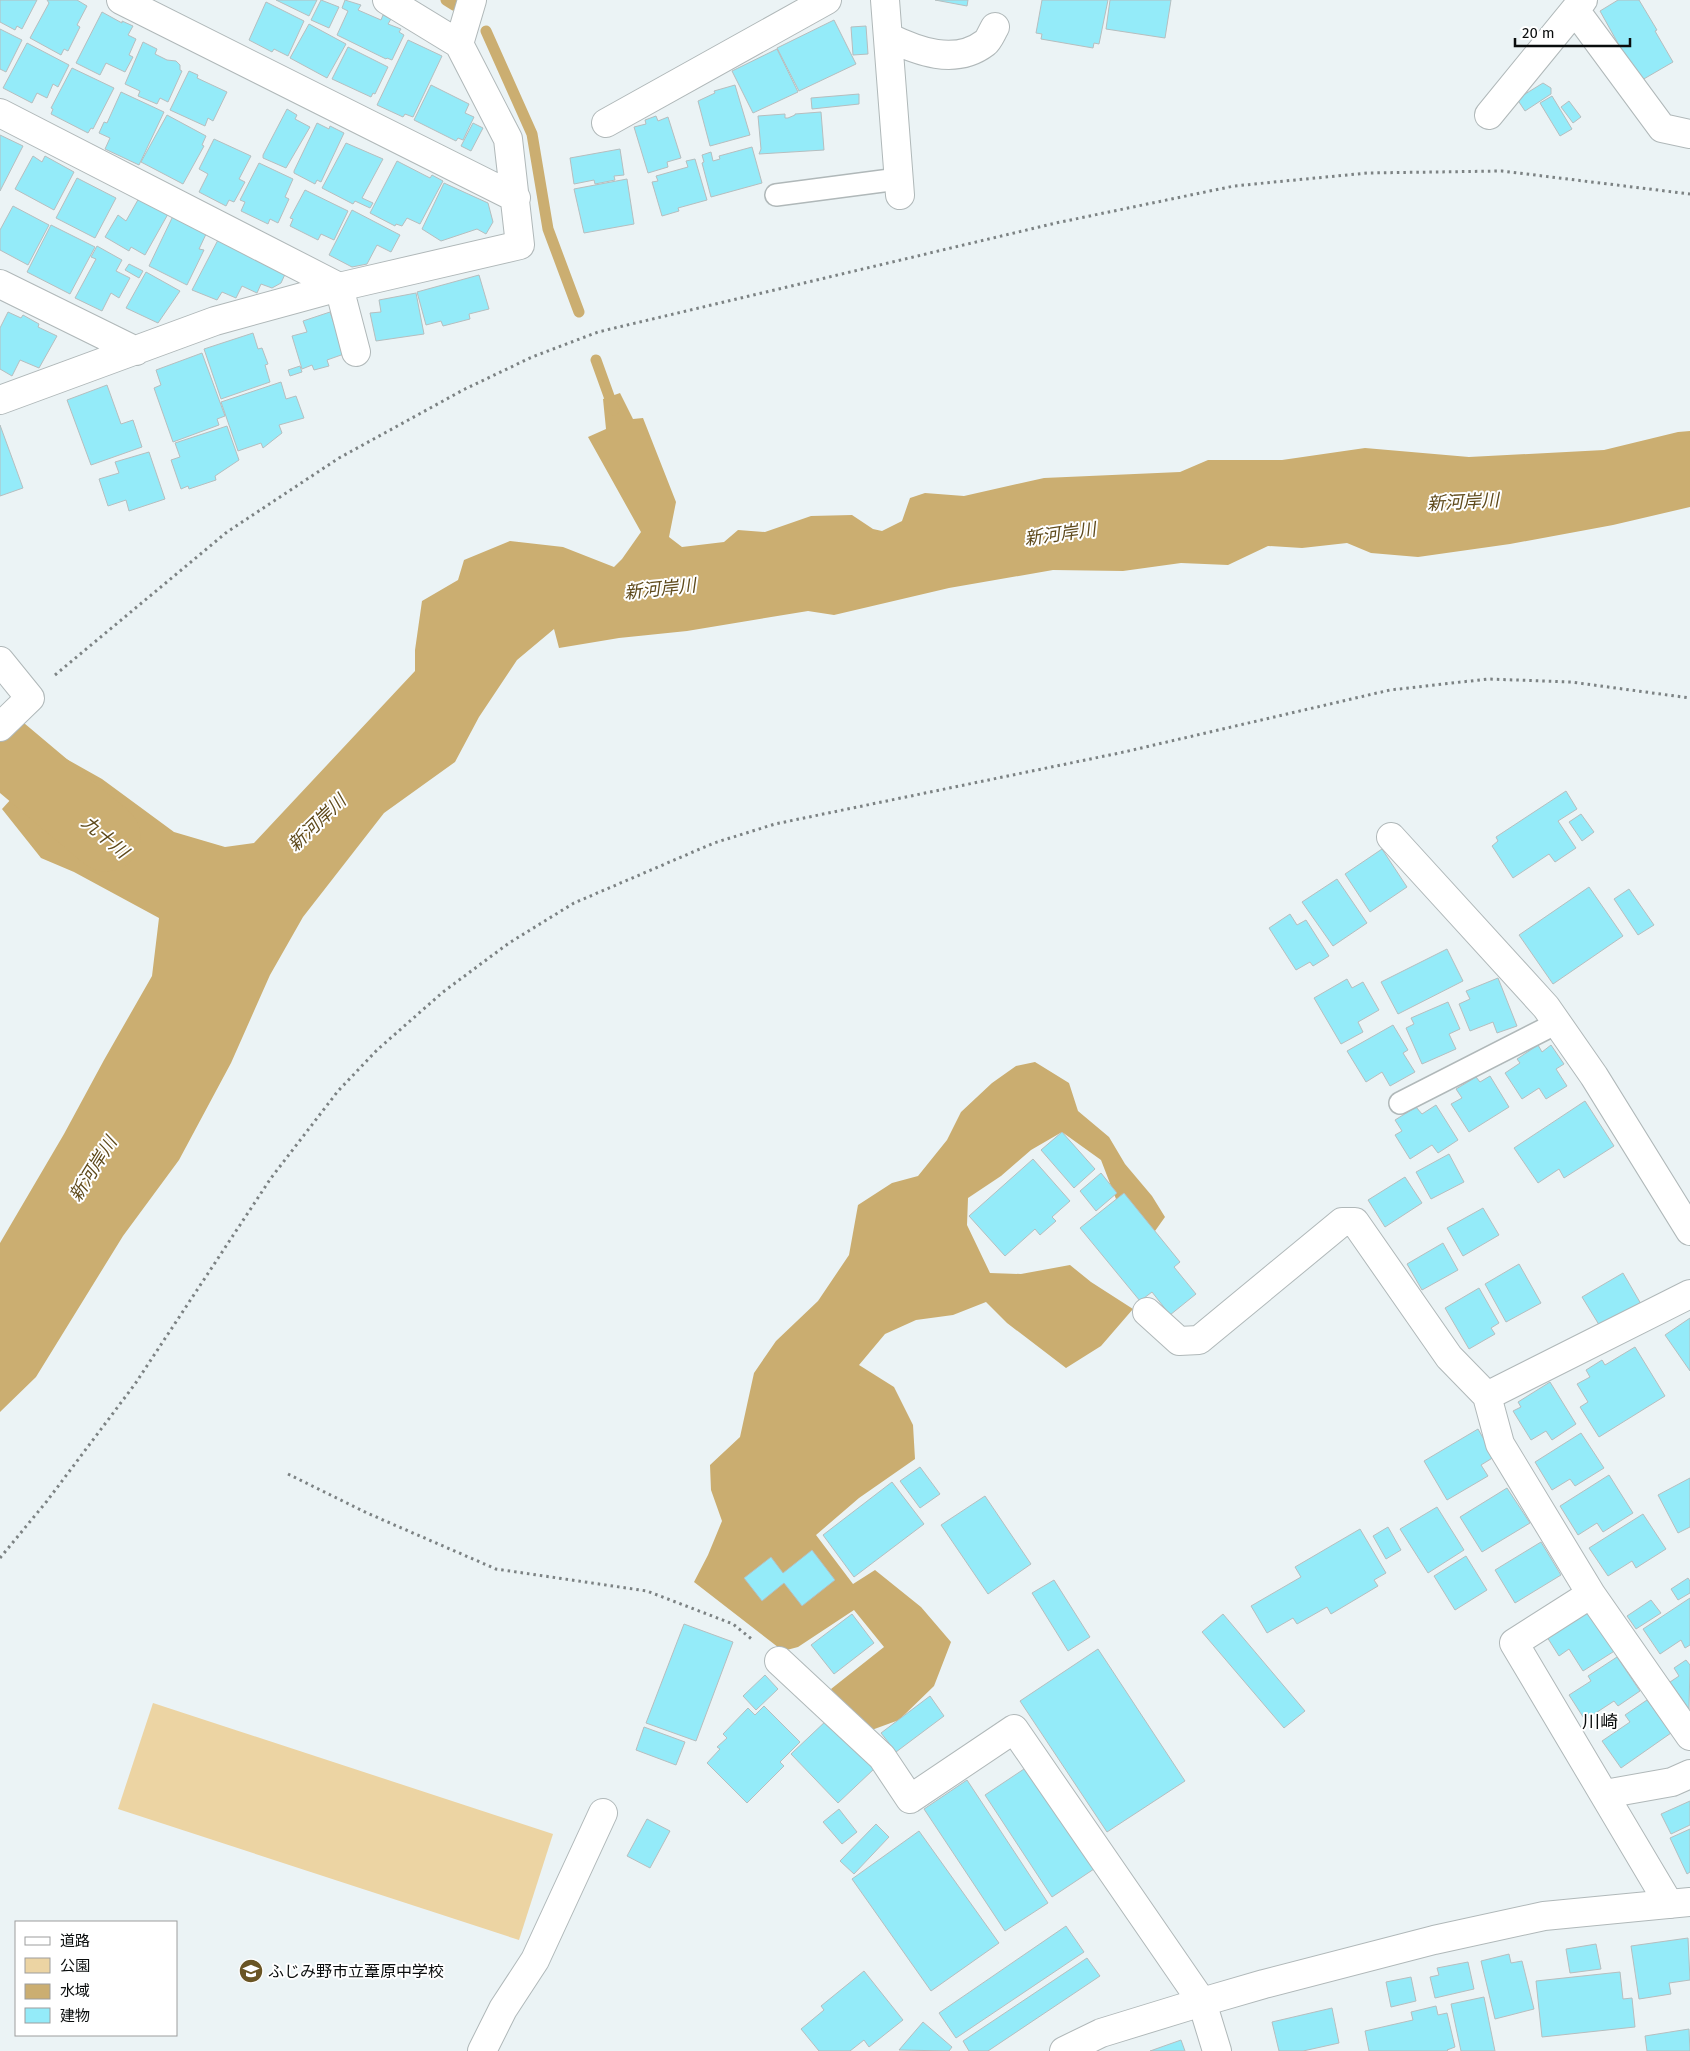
<svg xmlns="http://www.w3.org/2000/svg" width="1690" height="2051" font-family="'Fira Sans','Noto Sans JP',sans-serif">
  <style>
    .green { fill: #ecd4a3 }
    .forest { fill: #caad70 }
    .water { fill: #cbae71 }
    .lines { fill: none; stroke-linecap: round; stroke-linejoin: round }
    .stream { stroke: #cbae71; stroke-width: 11 }
    .river { stroke: #cbae71; stroke-width: 69 }
    .building { fill: #94ebf9; stroke: #b6bebf }
    .lane-casing { stroke: #b0b8b9; stroke-width: 24 }
    .street-casing { stroke: #b0b8b9; stroke-width: 30 }
    .secondary-casing { stroke: #b0b8b9; stroke-width: 30 }
    .path { stroke: #7c8283; stroke-width: 3; stroke-dasharray: 2.5 4; stroke-linecap: butt }
    .lane { stroke: #fff; stroke-width: 21 }
    .street { stroke: #fff; stroke-width: 28 }
    .secondary { stroke: #fff; stroke-width: 28 }
    .labels { text-anchor: middle; dominant-baseline: central; stroke-width: 4; stroke-linejoin: round; paint-order: stroke }
    .poi-label { font-size: 16px; fill: #0a0d0d; stroke: #fff; text-anchor: start }
    .water-label { font-size: 18px; font-style: italic; fill: #5e491a; stroke: #fff }
    .neighbourhood-label { font-size: 18px; fill: #0a0d0d; stroke: #fff }
  </style>
  <rect width="100%" height="100%" fill="#ebf3f5"/>
  <path class="green" d="M153 1703 553 1834 519 1940 118 1809Z"/>
  <path class="forest" d="M1035 1062 1069 1083 1078 1111 1109 1137 1125 1164 1152 1196 1165 1217 1155 1231 1116 1199 1101 1160 1062 1132 1031 1150 1001 1176 968 1198 967 1225 990 1273 1021 1274 1070 1265 1091 1282 1133 1309 1101 1346 1066 1368 1007 1323 986 1302 953 1315 916 1320 885 1334 859 1365 894 1387 913 1425 915 1459 859 1498 816 1535 853 1584 875 1570 921 1607 951 1642 934 1686 899 1720 858 1735 831 1689 884 1647 854 1610 798 1647 783 1651 694 1582 708 1555 722 1521 711 1490 710 1465 740 1437 754 1373 776 1341 818 1301 849 1255 858 1205 892 1183 918 1176 947 1140 961 1112 992 1083 1016 1066Z"/>
  <path class="water" d="M620 393 633 419 643 418 676 502 669 537 682 547 724 542 738 530 765 532 811 516 852 515 873 529 882 531 902 521 910 498 925 493 964 496 1044 478 1180 472 1208 460H1282L1365 448 1469 457 1604 450 1678 432 1690 431V507L1613 525 1510 544 1418 557 1371 553 1347 543 1302 548 1268 546 1228 565 1181 563 1123 571 1053 570 949 588 834 615 808 611 687 631 619 638 559 648 554 629 517 660 479 717 455 762 384 813 303 917 270 975 231 1063 179 1160 123 1236 36 1377 0 1412V1243L64 1134 104 1060 152 976 159 918 74 872 41 858 2 809 54 752 102 779 174 832 225 847 254 843 415 671V650L422 601 458 580 464 560 510 541 563 547 614 567 622 559 641 532 588 437 606 429 603 399Z"/>
  <g class="lines">
    <path class="stream" d="M446 0 454 5
      M486 31 532 134 548 229 579 312
      M596 360 614 410"/>
    <path class="river" d="M0 748 106 837"/>
  </g>
  <path class="building" d="M0 0H37L22 29 17 26 15 30 0 22Z
    M47 0H77L87 6 77 25 80 27 68 51 64 49 61 55 30 38 49 3Z
    M276 0H317L309 16Z
    M321 0 339 7 329 28 311 20Z
    M345 0 361 5 358 10 381 20 383 15 391 19 388 24 401 29 399 32 404 35 392 60 387 58 386 59 337 35 348 11 342 8Z
    M935 0H968L967 6Z
    M1042 0H1108L1099 44 1094 43 1093 48 1041 39 1042 34 1036 33Z
    M1110 0H1171L1165 38 1106 29Z
    M1618 0H1639L1657 30 1655 31 1673 62 1642 80 1625 56 1600 11Z
    M266 2 304 21 288 56 274 49 272 52 249 40Z
    M102 12 122 23V21L133 26 128 35 136 39 129 55 133 57 125 72 106 63 100 75 76 63Z
    M834 20 856 64 799 91 777 48Z
    M309 24 346 44 327 78 290 58Z
    M866 26 868 54 853 55 851 27Z
    M0 29 22 40 6 72 0 69Z
    M408 40 442 56 413 117 405 114 403 117 377 105Z
    M143 42 157 49 155 54 167 60 176 61 180 65V70L182 71 168 102 160 98 157 104 138 96 140 91 125 84Z
    M27 43 69 65 58 87 53 84 47 98 37 93 32 103 3 88Z
    M348 47 388 67 375 94 373 93 371 97 332 79Z
    M777 49 798 92 753 113 732 71Z
    M72 68 114 88 93 129 91 128 88 133 51 114 53 109 51 108Z
    M189 71 198 75 197 78 227 92 213 121 208 118 205 126 170 110Z
    M1543 83 1551 88V94L1525 111 1517 99Z
    M431 85 469 104 465 113 474 117 463 140 458 138 456 141 414 120Z
    M735 85 750 135 710 146 698 101 715 93 714 91Z
    M121 92 164 112 139 165 105 149 110 138 99 133 104 122 107 123Z
    M859 94V104L812 109 811 98Z
    M1552 96 1572 129 1560 136 1540 103Z
    M1569 101 1581 117 1573 123 1561 107Z
    M287 109 297 115 295 119 310 127 286 168 263 158V155Z
    M821 112 824 150 759 154 761 149 758 116 785 114V118H788L795 115V114Z
    M167 115 206 136 202 145 204 146 183 184 141 162Z
    M656 116 658 121 668 117 681 158 667 162 668 167 648 173 634 127 646 124 645 120Z
    M317 123 329 129 330 126 344 133 321 182 317 180 315 184 294 173V171Z
    M473 123 483 128 471 151 461 146Z
    M0 135 23 146 0 191Z
    M214 139 251 156 239 179 245 182 234 202 229 200 226 206 199 192 208 174 199 169Z
    M346 143 383 159 362 198 373 203 370 208 355 201 353 204 322 188Z
    M752 147 762 183 711 197 702 163 704 162 702 155 711 152 713 161 720 159 719 156Z
    M620 149 624 175 614 176 615 180 595 184 594 180 574 184 570 158Z
    M33 156 42 162 45 156 74 172 54 210 15 189Z
    M695 159 707 200 678 208 679 211 662 216 652 182 658 181 656 176 688 167 686 161Z
    M397 161 430 178 432 175 443 181 420 224 407 218 402 226 396 224 395 226 370 213Z
    M259 163 293 179 285 197 289 199 278 223 270 219 268 224 241 211 245 202 240 200Z
    M77 178 116 198 95 238 56 218Z
    M627 179 634 224 584 233 574 189Z
    M444 183 488 203 493 222 486 234 477 229 441 241 422 229Z
    M305 190 348 211 334 240 321 234 318 240 290 226 293 219 290 218Z
    M139 198 168 214 145 255 131 247 129 251 105 237 118 215 126 221Z
    M13 206 49 225 28 265 0 250V230Z
    M352 210 400 235 391 252 377 245 367 264 352 267 329 255Z
    M173 216 207 232 199 249 204 250 187 285 149 266Z
    M51 225 95 247 70 294 27 272Z
    M219 238 286 272 281 283 272 288 261 284 257 293 242 286 236 298 222 292 217 300 192 290Z
    M97 246 122 260 116 271 130 278 119 298 111 293 102 311 75 298 96 259 91 257Z
    M129 264 143 271 139 278 125 270Z
    M146 272 180 291 158 323 126 308Z
    M479 275 489 309 469 314 470 319 443 326 441 321 426 325 417 292Z
    M416 293 424 334 376 341 370 313 381 312 379 300Z
    M8 312 21 318 23 315 39 324 38 327 57 336 39 368 20 360 12 376 0 369V328Z
    M330 312 344 354 327 360 329 366 314 370 312 365 302 369 292 336 307 332 303 321Z
    M253 333 258 349 262 348 268 364 265 365 270 382 221 399 204 349Z
    M202 353 225 416 217 419 219 425 173 442 154 388 161 385 156 370Z
    M300 366 302 372 290 376 288 370Z
    M281 382 286 399 296 396 304 418 279 425 282 433 263 448 261 443 238 451 221 402Z
    M107 385 121 424 133 420 142 447 91 465 67 400Z
    M0 425 23 488 0 496Z
    M227 426 239 460 215 476 216 480 189 489 188 486 181 489 171 460 180 457 175 443Z
    M149 452 165 499 129 511 126 500 108 506 99 479 119 473 115 462Z
    M1566 791 1577 809 1558 821 1576 848 1555 862 1549 854 1513 878 1492 846 1498 841 1496 837Z
    M1581 814 1594 832 1582 841 1569 822Z
    M1382 849 1407 887 1370 912 1345 874Z
    M1337 879 1367 923 1333 946 1302 902Z
    M1589 887 1623 936 1553 984 1519 935Z
    M1629 889 1654 925 1638 935 1614 899Z
    M1290 914 1297 925 1306 920 1329 956 1313 966 1310 962 1296 970 1269 928Z
    M1447 949 1463 981 1398 1014 1381 982Z
    M1498 978 1517 1026 1497 1033 1493 1022 1470 1031 1459 1004 1470 999 1466 991Z
    M1347 979 1352 988 1363 982 1379 1010 1358 1022 1363 1032 1341 1044 1314 998Z
    M1448 1002 1460 1029 1449 1034 1456 1049 1422 1064 1406 1028 1414 1024 1411 1018Z
    M1393 1025 1408 1050 1403 1053 1415 1072 1390 1086 1382 1072 1366 1082 1347 1051Z
    M1538 1045 1542 1052 1551 1045 1564 1064 1556 1069 1567 1086 1546 1099 1539 1088 1522 1099 1505 1073 1520 1063 1517 1059Z
    M1490 1076 1509 1107 1469 1132 1451 1104 1462 1098 1456 1089 1476 1077 1480 1082Z
    M1585 1101 1614 1146 1564 1178 1559 1169 1538 1183 1514 1148Z
    M1436 1105 1458 1140 1438 1153 1432 1145 1410 1159 1395 1135 1402 1131 1395 1120 1416 1107 1422 1114Z
    M1062 1132 1095 1169 1074 1188 1041 1150Z
    M1449 1154 1464 1182 1431 1199 1416 1172Z
    M1033 1159 1070 1201 1052 1217 1056 1221 1040 1235 1035 1229 1005 1256 969 1216Z
    M1101 1173 1117 1193 1096 1211 1080 1191Z
    M1405 1177 1422 1203 1385 1227 1368 1200Z
    M1124 1193 1180 1262 1174 1267 1196 1294 1170 1315 1152 1292 1140 1301 1080 1228Z
    M1483 1208 1499 1235 1463 1256 1447 1228Z
    M1443 1243 1458 1270 1422 1290 1407 1264Z
    M1519 1264 1541 1303 1506 1322 1485 1284Z
    M1623 1273 1641 1304 1601 1328 1582 1297Z
    M1479 1288 1499 1323 1491 1328 1495 1334 1469 1349 1445 1308Z
    M1690 1318V1371L1665 1335Z
    M1635 1347 1665 1396 1599 1437 1580 1407 1588 1402 1577 1384 1590 1377 1586 1370 1602 1360 1605 1365Z
    M1550 1382 1576 1424 1552 1440 1546 1431 1531 1440 1513 1411 1521 1407 1518 1402Z
    M1478 1429 1494 1457 1481 1465 1488 1476 1447 1500 1424 1461Z
    M1581 1433 1604 1468 1575 1486 1570 1479 1552 1490 1535 1462Z
    M920 1467 940 1494 920 1508 900 1481Z
    M1609 1475 1633 1513 1603 1532 1597 1523 1578 1535 1560 1506Z
    M1690 1478V1527L1678 1533 1658 1495Z
    M892 1482 924 1524 854 1577 823 1535Z
    M1507 1488 1530 1523 1482 1552 1460 1517Z
    M985 1496 1031 1564 988 1594 941 1525Z
    M1437 1507 1464 1550 1428 1573 1400 1529Z
    M1643 1514 1666 1549 1636 1568 1632 1561 1608 1576 1589 1548Z
    M1388 1527 1401 1550 1386 1559 1373 1536Z
    M1360 1529 1386 1573 1374 1580 1378 1586 1331 1614 1327 1607 1297 1624 1293 1618 1267 1633 1251 1606 1301 1577 1295 1567Z
    M1541 1542 1561 1575 1515 1603 1495 1570Z
    M812 1550 835 1580 802 1606 784 1583 762 1601 744 1578 771 1557 783 1573Z
    M1466 1556 1487 1590 1455 1610 1434 1576Z
    M1688 1578 1690 1581V1593L1678 1600 1671 1589Z
    M1054 1580 1090 1637 1068 1651 1032 1593Z
    M1690 1598V1645L1685 1648 1681 1640 1660 1654 1643 1629Z
    M1651 1600 1661 1613 1636 1629 1627 1616Z
    M1590 1609 1616 1650 1583 1671 1569 1649 1559 1656 1547 1637Z
    M852 1614 874 1643 834 1674 811 1645Z
    M1223 1614 1305 1711 1284 1728 1202 1632Z
    M684 1624 733 1642 696 1741 646 1723Z
    M1098 1649 1185 1781 1107 1832 1020 1701Z
    M1617 1657 1640 1691 1618 1706 1614 1701 1585 1720 1569 1695 1591 1681 1588 1676Z
    M1686 1660 1690 1665 1689 1709 1670 1682 1679 1676 1674 1668Z
    M765 1675 778 1689 756 1710 743 1696Z
    M930 1696 944 1716 896 1752 881 1733Z
    M1647 1700 1671 1733 1621 1768 1602 1741 1630 1722 1625 1715Z
    M764 1706 800 1742 780 1762 784 1766 747 1803 707 1763 720 1749 717 1747 727 1738 723 1734 748 1708 755 1715Z
    M828 1719 874 1769 838 1803 791 1754Z
    M644 1727 685 1742 676 1765 636 1750Z
    M1027 1767 1094 1869 1052 1897 985 1795Z
    M967 1780 1048 1903 1005 1931 924 1809Z
    M1690 1801V1825L1671 1834 1661 1814Z
    M839 1809 857 1832 842 1844 823 1822Z
    M647 1819 670 1831 650 1868 627 1856Z
    M876 1824 889 1837 854 1874 840 1861Z
    M1690 1829V1872L1687 1874 1670 1838Z
    M919 1831 999 1943 931 1991 852 1879Z
    M1066 1926 1084 1952 956 2038 939 2013Z
    M1688 1938 1690 1980 1669 1983 1671 1994 1639 1999 1631 1946Z
    M1596 1944 1601 1969 1570 1973 1566 1949Z
    M1509 1954 1511 1963 1522 1961 1534 2009 1495 2019 1481 1961Z
    M1087 1958 1100 1976 988 2051H969L963 2041Z
    M1468 1962 1474 1989 1435 1998 1430 1977 1439 1975 1437 1968Z
    M864 1971 903 2020 869 2047 864 2040 850 2051H819L801 2029 824 2010 821 2006Z
    M1620 1972 1623 1999 1632 1998 1635 2027 1542 2037 1536 1981Z
    M1411 1977 1416 2001 1391 2007 1386 1982Z
    M1484 1997 1495 2051H1461L1451 2004Z
    M1436 2006 1438 2015 1447 2013 1455 2047 1447 2050 1448 2051H1369L1365 2031 1413 2020 1411 2012Z
    M1332 2008 1339 2043 1303 2051H1279L1272 2022Z
    M923 2022 952 2047 949 2051 899 2050Z
    M1689 2029 1690 2051H1647L1645 2036Z
    M1181 2040 1185 2051H1150Z"/>
  <g class="lines">
    <g class="lane-casing">
      <path id="lane" d="M776 195 898 179
        M1400 1103 1557 1023"/>
    </g>
    <g class="street-casing">
      <path id="street" d="M121 0 516 198
        M885 0 900 195
        M1575 10 1662 128 1690 134
        M888 37C917 51 955 66 985 43 989 40 992 32 995 27
        M459 44 472 0
        M0 113 339 287 356 352
        M1489 115 1583 0
        M606 123 827 0
        M0 284 136 351
        M0 400 215 321 339 287 520 245 508 139 459 44 387 0
        M0 661 30 698 0 727
        M1391 837 1546 1007 1594 1076 1690 1231
        M1147 1312 1179 1341 1199 1340 1342 1222H1355L1449 1357 1487 1396 1690 1294
        M1487 1396 1500 1444 1591 1594 1690 1736
        M1591 1594 1514 1643 1669 1904
        M779 1661 882 1757 910 1799 1014 1729 1202 2002 1217 2051
        M1605 1794 1672 1782 1690 1774
        M482 2051 503 2009 535 1960 603 1813"/>
    </g>
    <g class="secondary-casing">
      <path id="secondary" d="M1064 2051 1101 2033 1202 2002 1264 1984 1434 1940 1544 1916 1690 1902"/>
    </g>
    <path class="path" d="M55 675 227 532 339 458 463 390 532 357 598 332 1056 223 1234 186 1367 173 1502 171 1690 194
      M288 1474 367 1513 496 1569 647 1591 733 1624 754 1641
      M0 1558 47 1501 135 1384 271 1178 338 1091 377 1050 443 992 509 943 574 903 714 843 775 824 1124 752 1390 690 1488 679 1571 682 1690 698"/>
    <use href="#lane" class="lane"/>
    <use href="#street" class="street"/>
    <use href="#secondary" class="secondary"/>
  </g>
  <defs>
    <g id="school-disc" transform="scale(1.25)"><circle r="9.5" fill="#6a5524" stroke="#fff"/><path d="M0-5L7-2L0 1L-7-2ZM-4 1L0 2.5L4 1V4Q0 6-4 4Z" fill="#fff"/></g>
  </defs>
  <g fill-rule="evenodd">
    <use href="#school-disc" x="251" y="1971"/>
  </g>
  <g class="labels">
    <g class="poi-label">
      <text x="268" y="1971">ふじみ野市立葦原中学校</text>
    </g>
    <g class="water-label">
      <text transform="translate(1463 502) rotate(-3)">新河岸川</text>
      <text transform="translate(1060 534) rotate(-8)">新河岸川</text>
      <text transform="translate(660 589) rotate(-6)">新河岸川</text>
      <text transform="translate(317 823) rotate(-44)">新河岸川</text>
      <text transform="translate(105 837) rotate(40)">九十川</text>
      <text transform="translate(93 1169) rotate(-58)">新河岸川</text>
    </g>
    <g class="neighbourhood-label">
      <text x="1600" y="1722">川崎</text>
    </g>
  </g>
  <rect x="15" y="1921" width="162" height="115" fill="#ffffff" stroke="#9d9e9e"/>
  <rect x="25" y="1937" width="25" height="8" fill="#ffffff" stroke="#9d9e9e"/>
  <text x="60" y="1946" font-size="15" fill="#0a0d0d">道路</text>
  <rect x="25" y="1958" width="25" height="15" fill="#ecd4a3" stroke="#9d9e9e"/>
  <text x="60" y="1971" font-size="15" fill="#0a0d0d">公園</text>
  <rect x="25" y="1984" width="25" height="15" fill="#cbae71" stroke="#9d9e9e"/>
  <text x="60" y="1996" font-size="15" fill="#0a0d0d">水域</text>
  <rect x="25" y="2008" width="25" height="15" fill="#94ebf9" stroke="#9d9e9e"/>
  <text x="60" y="2021" font-size="15" fill="#0a0d0d">建物</text>
  <path d="M1515 38v8h115v-8" fill="none" stroke="#0a0d0d" stroke-width="2.5"/>
  <text x="1522" y="38" font-size="15" fill="#0a0d0d" stroke="#ffffff" stroke-width="4" paint-order="stroke">20 m</text>
</svg>
